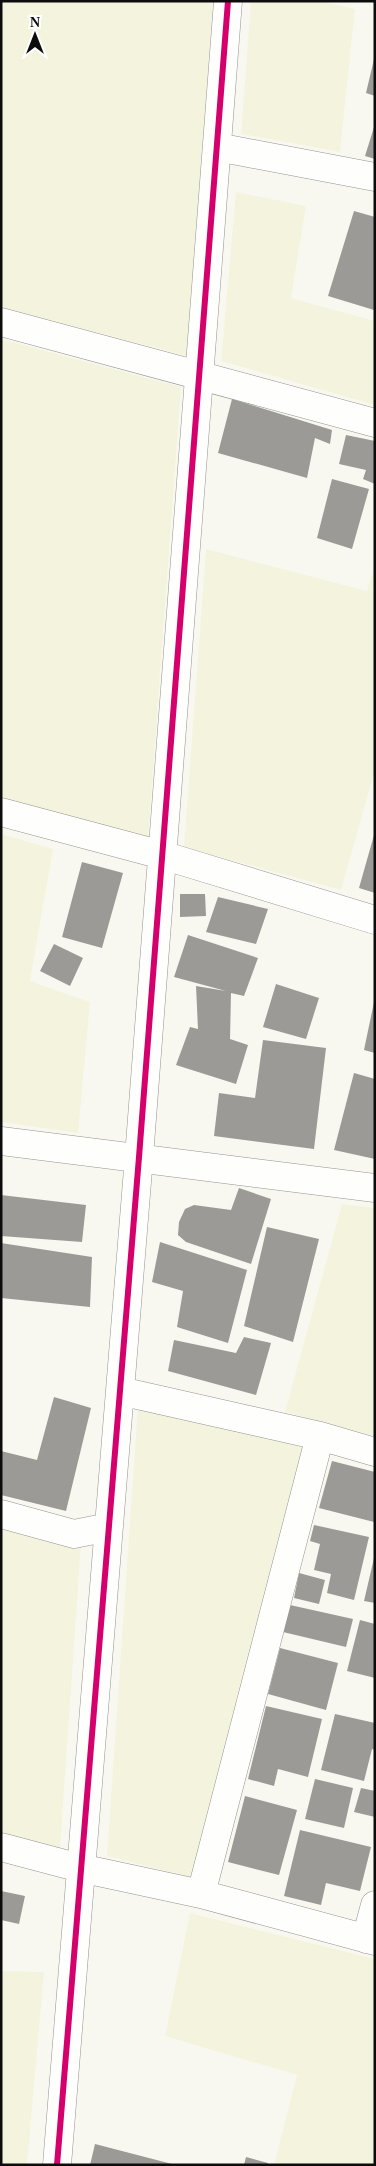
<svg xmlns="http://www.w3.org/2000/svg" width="376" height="2166" font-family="Georgia,serif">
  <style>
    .farmland { fill: #f4f4de }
    .building { fill: #9c9a96 }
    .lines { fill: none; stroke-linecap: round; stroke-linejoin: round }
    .minor-casing { stroke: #93928f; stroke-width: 29 }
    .minor { stroke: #fefefd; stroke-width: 28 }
    .cycleway-casing { stroke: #fff; stroke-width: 9 }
    .cycleway { stroke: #d6006c; stroke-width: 6 }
  </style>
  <rect width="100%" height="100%" fill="#f9f8f0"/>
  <path class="farmland" d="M1 1H213L187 356 1 307Z
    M251 1H319L355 9 340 152 241 134Z
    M236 192 306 206 291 298 375 321V405L221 361Z
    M1 339 181 387 148 839 1 799Z
    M206 549 367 591 375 563V770L341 890 184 847Z
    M1 834 53 849 30 981 90 1002 78 1133 1 1122Z
    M342 1204 375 1208V1436L285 1412Z
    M138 1405 302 1447 190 1877 107 1856Z
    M1 1524 81 1545 60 1849 1 1833Z
    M190 1913 375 1959V2165H274L297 2075 165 2036Z
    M1 1971 44 1972 27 2165H1Z"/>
  <path class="building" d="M374 59H375V96L366 93Z
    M374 127H375V159L365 156Z
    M354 211 375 217 374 310 328 296Z
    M232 399 332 430 330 444 315 438 307 478 218 453Z
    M346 435 375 441V484L363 479 366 470 339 464Z
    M332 479 369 489 352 549 317 538Z
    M374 835H375V893L359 888Z
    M82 862 123 873 102 948 62 937Z
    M180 894H205L206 916 180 917Z
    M218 897 268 909 256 944 206 932Z
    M188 935 258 958 244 996 231 993 230 1039 248 1045 236 1084 176 1065 190 1027 198 1029 196 986 226 991 174 977Z
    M54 944 83 958 70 986 40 971Z
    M276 984 319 998 306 1039 263 1027Z
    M374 1002H375V1053L364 1050Z
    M263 1040 326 1048 314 1149 214 1136 219 1093 255 1098Z
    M354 1073 375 1079V1159L334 1150Z
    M239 1188 271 1199 251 1264 186 1242 178 1235 179 1222 185 1209 194 1205 231 1210Z
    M1 1195 86 1205 82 1242 1 1236Z
    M267 1227 319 1239 293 1342 244 1326Z
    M160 1242 247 1270 228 1343 177 1327 183 1291 152 1282Z
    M1 1243 92 1257 90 1307 1 1298Z
    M244 1337 271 1343 256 1395 168 1371 174 1340 236 1353Z
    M54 1397 91 1408 66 1511 1 1495V1451L37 1460Z
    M332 1461 375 1472 374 1522 319 1508Z
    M314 1525 369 1537 354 1600 327 1593 331 1574 314 1570 320 1544 310 1541Z
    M374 1558 375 1559V1603L364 1601Z
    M299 1573 325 1580 319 1604 294 1598Z
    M290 1605 353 1619 346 1647 283 1632Z
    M360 1620 375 1624V1678L347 1671Z
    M280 1648 338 1663 326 1710 268 1694Z
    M266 1706 322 1719 308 1777 278 1769 274 1786 248 1779Z
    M335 1714 375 1723V1750L372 1749 364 1781 321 1770Z
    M315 1779 353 1788 344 1828 305 1819Z
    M361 1788 375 1791V1817L354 1812Z
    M245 1796 297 1810 279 1875 228 1862Z
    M300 1830 371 1847 360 1891 326 1883 321 1905 284 1896Z
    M1 1891 25 1896 19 1924 1 1920Z
    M95 2144 172 2164V2165H90Z
    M246 2157 268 2163 267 2165H244Z"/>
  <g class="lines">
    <g class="minor-casing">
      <path id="minor" d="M217 147 375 177
        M1 322 375 423
        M1 812 162 855 375 920
        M1 1141 375 1188
        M120 1391 320 1436 201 1894
        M320 1436 375 1452
        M1 1514 74 1534 109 1527
        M1 1847 80 1868 201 1894 375 1941
        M366 1939 375 1905
        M57 2165 139 1157 228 1"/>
    </g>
    <use href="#minor" class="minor"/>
    <g class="cycleway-casing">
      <path id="cycleway" d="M57 2165 139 1157 228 1"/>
    </g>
    <use href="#cycleway" class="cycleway"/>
  </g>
  <rect width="376" height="2166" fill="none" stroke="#0c0c0c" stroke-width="5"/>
  <g transform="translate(35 35)" stroke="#ffffff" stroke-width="4" paint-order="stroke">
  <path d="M0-4L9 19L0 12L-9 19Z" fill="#0c0c0c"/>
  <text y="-8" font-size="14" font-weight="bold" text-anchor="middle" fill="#0c0c0c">N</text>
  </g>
</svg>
